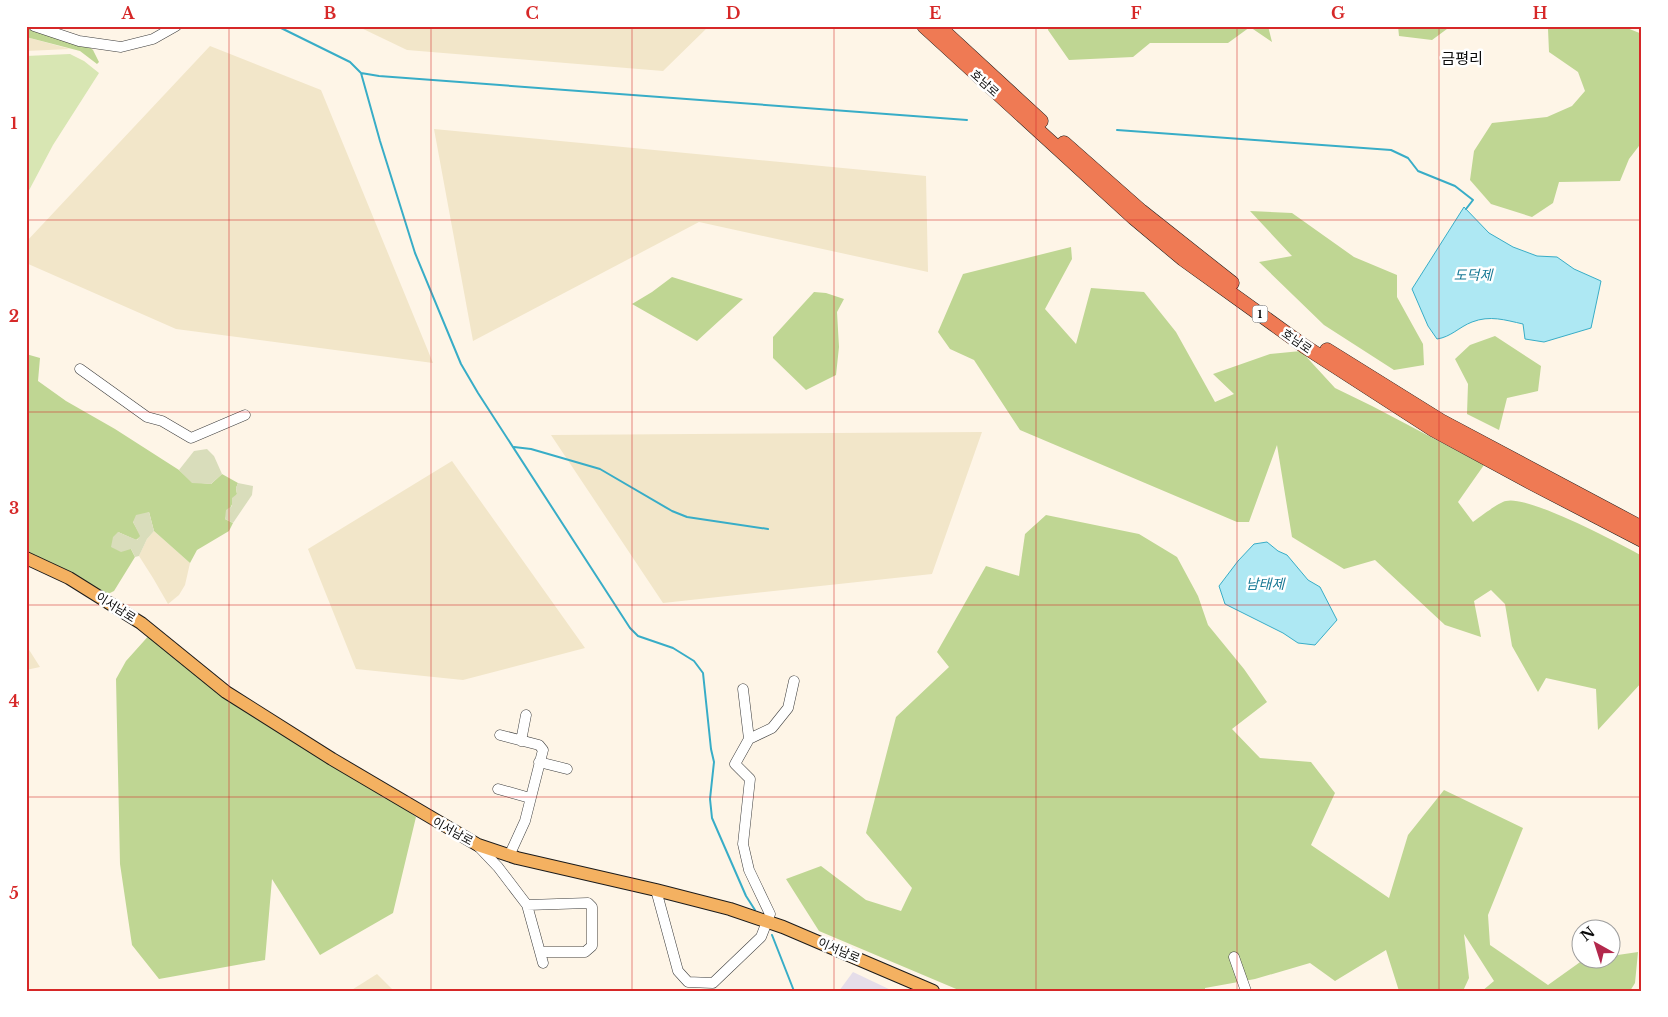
<svg xmlns="http://www.w3.org/2000/svg" width="1668" height="1017" font-family="'Libre Baskerville','Noto Sans KR',serif">
  <style>
    .industrial { fill: #e5dde9 }
    .farmland { fill: #f2e6c9 }
    .green { fill: #d8e6b3 }
    .forest { fill: #bfd693 }
    .cemetery { fill: #d9ddbb }
    .water { fill: #aee8f3; stroke: #38adc7 }
    .lines { fill: none; stroke-linecap: round; stroke-linejoin: round }
    .stream { stroke: #38adc7; stroke-width: 2 }
    .minor-casing { stroke: #3d3d3d; stroke-width: 11 }
    .major-casing { stroke: #1b1b1b; stroke-width: 14 }
    .highway-casing { stroke: #1b1b1b; stroke-width: 15 }
    .minor { stroke: #fff; stroke-width: 10 }
    .major { stroke: #f4b161; stroke-width: 12 }
    .highway { stroke: #ef7a54; stroke-width: 14 }
    .grid { fill: none; stroke: #d62828; stroke-width: 1; stroke-opacity: 0.55 }
    .labels { text-anchor: middle; dominant-baseline: central; stroke-width: 5; stroke-linejoin: round; paint-order: stroke }
    .shield { fill: #fff; stroke: #545454; stroke-width: 1 }
    .shield-label { font-size: 11px; font-weight: bold; fill: #0a0a0a }
    .street-label { font-size: 12px; fill: #0a0a0a; stroke: #fff }
    .water-label { font-size: 14px; font-style: italic; fill: #197995; stroke: #fff }
    .quarter-label { font-size: 15px; fill: #0a0a0a; stroke: #fff }
    .neatline { fill: none; stroke: #d62828; stroke-width: 2 }
    .grid-label { font-size: 16px; text-anchor: middle; font-weight: bold; fill: #d62828 }
  </style>
  <rect width="100%" height="100%" fill="#fef5e7"/>
  <path class="industrial" d="M853 972 893 991H839Z"/>
  <path class="farmland" d="M357 26H709L663 71 407 50Z
    M26 37 70 49 26 51Z
    M210 46 321 90 433 363 176 329 26 263V242Z
    M434 129 926 176 928 272 699 222 473 341Z
    M982 432 932 574 663 603 551 435Z
    M452 461 585 648 463 680 356 669 308 549Z
    M154 531 190 563 185 585 179 595 168 604 153 578 139 556 147 539Z
    M26 645 40 667 26 670Z
    M377 974 394 991H350Z"/>
  <path class="green" d="M70 54 84 61 99 73 53 145 26 196V56Z"/>
  <path class="forest" d="M1048 26H1268L1272 42 1250 27 1228 43H1150L1133 57 1069 60 1048 30Z
    M1398 26H1451L1432 40 1399 36Z
    M1552 26H1622L1642 34V142L1629 159 1620 181 1559 182 1553 203 1532 217 1491 204 1470 180 1474 151 1492 123 1547 117 1572 106 1585 91 1578 72 1549 52 1548 29Z
    M26 27 50 36 88 46 93 50 99 62 97 64 80 51 26 37Z
    M1250 211 1292 213 1354 257 1397 275V297L1423 344 1424 365 1394 370 1324 325 1259 262 1292 256Z
    M1071 247 1072 259 1045 309 1076 344 1091 288 1144 292 1176 332 1215 402 1234 394 1213 374 1270 354 1301 351 1335 388 1372 406 1484 465 1458 502 1473 522C1480 517 1499 502 1506 501 1528 495 1619 543 1642 556V682L1598 730 1596 689 1546 678 1538 692 1512 646 1505 604 1491 590 1474 601 1481 637 1445 625 1375 560 1344 569 1292 537 1277 445 1249 522H1237L1020 430 974 360 950 349 938 332 963 274Z
    M672 277 743 299 697 341 632 304 652 292Z
    M814 292 826 293 844 299 837 312 839 347 836 375 806 390 773 358V337Z
    M1495 336 1541 366 1538 391 1507 398 1499 430 1467 414 1468 384 1455 359 1470 345Z
    M26 354 40 358 38 381 66 401 115 429 179 470 192 482 211 484 222 474 238 483 236 488 237 494 225 519 233 523 229 531 197 550 190 563 154 531 149 512 133 522 141 536 136 540 118 532 131 549 135 557 114 591 106 595 26 554Z
    M1046 515 1139 534 1177 557 1198 596 1208 625 1244 669 1267 702 1232 729 1260 758 1311 762 1335 793 1311 845 1389 898 1408 835 1444 790 1523 828 1488 915 1490 945 1548 985 1583 960H1610L1611 956 1638 952 1635 983 1630 991H1482L1494 981 1464 934 1469 978 1463 991H1399L1386 950 1335 981 1310 963 1255 979 1205 988V991H961L819 931 786 879 821 866 866 900 901 911 912 888 866 833 896 717 949 667 937 652 986 566 1019 576 1025 534Z
    M152 632 226 692 332 759 416 817 393 913 320 955 272 879 265 960 159 979 132 945 120 864 116 679 126 661Z"/>
  <path class="cemetery" d="M207 449 214 456 222 474 211 484 192 483 179 470 194 451Z
    M238 483 253 486 252 495 233 523 225 519 226 510 232 506V498L237 494 236 488Z
    M149 512 154 531 147 539 139 556 135 557 131 549 121 552 111 547 113 537 118 532 137 540 140 536 133 522 136 515Z"/>
  <path class="water" d="M1464 207 1489 233 1513 247 1537 256 1557 257 1574 269 1601 281 1591 328 1544 342 1525 339 1523 324C1505 320 1490 315 1472 322 1459 327 1451 337 1437 339L1428 326 1412 289Z
    M1267 542 1278 551 1287 555 1308 580 1320 587 1337 620 1315 645 1298 643 1283 633 1225 604 1219 586 1238 561 1254 544Z"/>
  <g class="lines">
    <path class="stream" d="M277 26 350 62 361 73 380 141 415 253 461 364 478 393 630 628 638 636 673 648 694 661 703 673 711 749 714 762 710 799 712 818 746 896 755 910
      M361 73 379 76 967 120
      M1117 130 1391 150 1408 158 1418 171 1455 186 1473 200 1466 209
      M514 447 531 449 600 469 672 511 687 517 768 529
      M772 935 794 991"/>
    <g class="minor-casing">
      <path id="minor" d="M34 26 79 41 121 47 153 39 176 26
        M80 369 147 417 162 421 191 438 245 415
        M743 689 749 739
        M500 735 539 745 543 750 525 821 509 856
        M521 741 526 715
        M539 762 567 769
        M498 789 530 798
        M478 846 498 867 527 905 543 963
        M656 890 678 971 688 982 713 983 761 937 770 914 749 870 743 844 750 779 735 764 749 739 772 728 788 708 794 681
        M527 905 588 903 592 907V946L585 952H540
        M1234 957 1246 991"/>
    </g>
    <g class="major-casing">
      <path id="major" d="M26 558 69 578 141 623 226 692 332 759 478 845 517 858 656 890 730 909 783 927 933 991"/>
    </g>
    <g class="highway-casing">
      <path id="highway" d="M924 26 1134 218 1183 259 1304 346 1434 430 1530 482 1642 540
        M938 26 1041 121
        M1064 143 1141 211 1232 283
        M1327 350 1441 421 1642 528"/>
    </g>
    <use href="#minor" class="minor"/>
    <use href="#major" class="major"/>
    <use href="#highway" class="highway"/>
  </g>
  <path class="grid" d="M229 26V991M431 26V991M632 26V991M834 26V991M1036 26V991M1237 26V991M1439 26V991M26 220H1642M26 412H1642M26 605H1642M26 797H1642"/>
  <g class="labels">
    <rect class="shield" x="1252.5" y="305.5" width="15" height="17" rx="4"/>
    <g class="shield-label">
      <text x="1260" y="314">1</text>
    </g>
    <g class="street-label">
      <text transform="translate(985 83) rotate(42)">호남로</text>
      <text transform="translate(1297 341) rotate(35)">호남로</text>
      <text transform="translate(116 607) rotate(32)">이서남로</text>
      <text transform="translate(453 831) rotate(29)">이서남로</text>
      <text transform="translate(839 950) rotate(23)">이서남로</text>
    </g>
    <g class="water-label">
      <text x="1473" y="275">도덕제</text>
      <text x="1265" y="584">남태제</text>
    </g>
    <g class="quarter-label">
      <text x="1462" y="58">금평리</text>
    </g>
  </g>
  <rect width="1668" height="1017" fill="none" stroke="#ffffff" stroke-width="55"/>
  <g transform="translate(1596 944) rotate(321)"><circle r="24" fill="#ffffff" stroke="#9d9d9d"/>
  <path d="M0-4L9 19L0 12L-9 19Z" fill="#b3284c"/>
  <text y="-8" font-size="14" font-weight="bold" text-anchor="middle" fill="#0a0a0a">N</text>
  </g>
  <rect x="28" y="28" width="1612" height="962" class="neatline"/>
  <g class="grid-label">
    <text x="128" y="19">A</text>
    <text x="330" y="19">B</text>
    <text x="532" y="19">C</text>
    <text x="733" y="19">D</text>
    <text x="935" y="19">E</text>
    <text x="1136" y="19">F</text>
    <text x="1338" y="19">G</text>
    <text x="1540" y="19">H</text>
    <text x="14" y="129">1</text>
    <text x="14" y="322">2</text>
    <text x="14" y="514">3</text>
    <text x="14" y="707">4</text>
    <text x="14" y="899">5</text>
  </g>
</svg>
